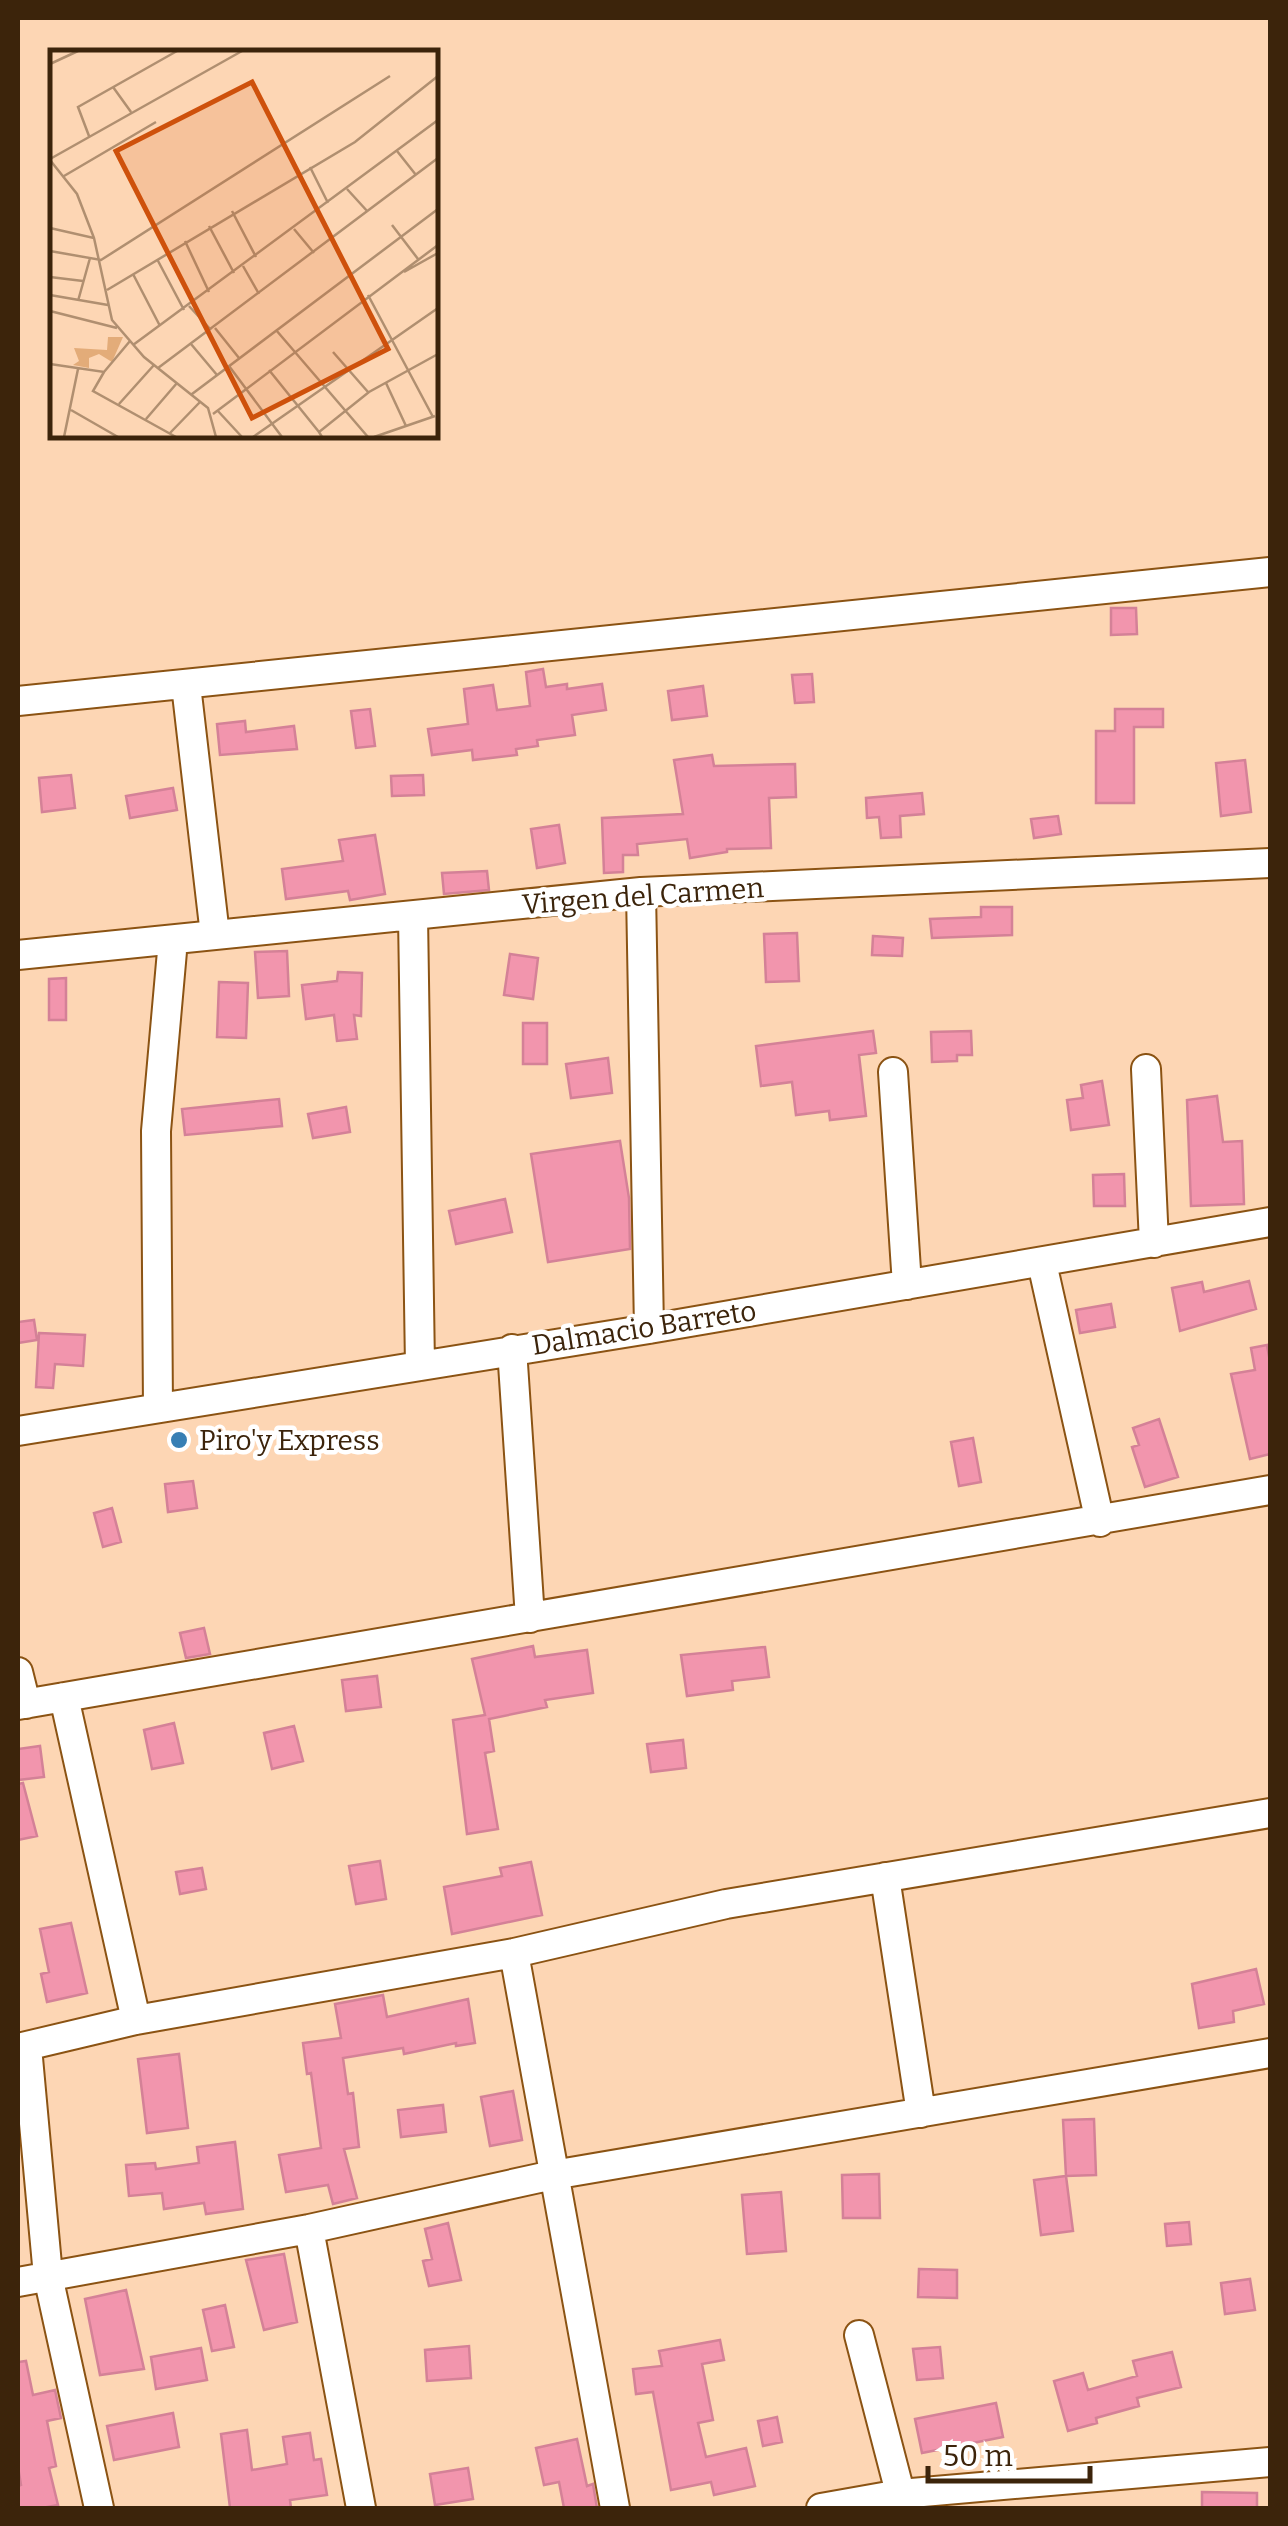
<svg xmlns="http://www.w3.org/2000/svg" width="1288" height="2526" font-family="Bitter,serif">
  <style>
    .building { fill: #f295ad; stroke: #d48197; stroke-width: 2.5 }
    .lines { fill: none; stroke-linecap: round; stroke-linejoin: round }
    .minor-casing { stroke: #8b5313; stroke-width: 32 }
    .minor { stroke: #fff; stroke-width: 28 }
    .poi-dot { fill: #387fb4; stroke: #fff; stroke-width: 4 }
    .labels { text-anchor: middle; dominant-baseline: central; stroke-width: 9; stroke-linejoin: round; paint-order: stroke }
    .street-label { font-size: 28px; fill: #3c240b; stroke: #fff }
    .poi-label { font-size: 28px; fill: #3c240b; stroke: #fff; text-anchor: start }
    .inset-road { fill: none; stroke: #b08f70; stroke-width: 2.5 }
    .view { fill: #ce510c; fill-opacity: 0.15; stroke: #ce510c; stroke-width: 5 }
    .inset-edge { fill: none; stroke: #3c240b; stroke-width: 5 }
  </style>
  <rect width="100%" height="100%" fill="#fdd6b4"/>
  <path class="building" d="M1111 608H1136L1137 634 1111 635Z
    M543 669 546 687 567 684V689L602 684 606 710 572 715 575 735 537 740 538 746 516 749 517 755 473 760 472 750 432 755 428 729 468 724 464 689 493 685 497 710 530 706 526 672Z
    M812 674 814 702 795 703 792 675Z
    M703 686 707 716 672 720 668 691Z
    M370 709 375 746 356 748 351 711Z
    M1115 709H1163V727H1134V803H1096V731H1115Z
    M245 721 246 732 294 726 297 749 220 755 217 724Z
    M712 755 714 766 795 764 796 797 769 798 771 848 727 849V852L690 858 687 839 637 844 638 855H623V872L604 873 602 818 683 814 674 760Z
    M1245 760 1251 812 1221 816 1216 763Z
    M71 775 75 808 42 812 39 778Z
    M423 775 424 795 392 796 391 776Z
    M173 788 177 810 130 818 126 796Z
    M922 793 924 814 900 816 901 837 881 838 879 817 867 818 866 798Z
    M1058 816 1061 834 1034 838 1031 819Z
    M559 825 565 863 537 868 531 829Z
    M375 835 385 894 350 900 348 891 286 899 282 869 343 861 339 840Z
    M487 871 489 890 444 894 442 873Z
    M981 907H1012V935L932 938 930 919 981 917Z
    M797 933 799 981 766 982 764 934Z
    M873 936 903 938 902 956 872 955Z
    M287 951 289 996 258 998 255 952Z
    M510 954 538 958 533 999 504 995Z
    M338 972 362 973 361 1016 354 1015 357 1039 337 1041 334 1015 306 1019 302 985 337 981Z
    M66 978V1020H49V979Z
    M219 982 248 983 246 1038 217 1037Z
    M523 1023H547V1064H523Z
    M873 1031 876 1053 859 1055 866 1116 830 1120 829 1111 796 1115 792 1082 761 1086 756 1046Z
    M971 1031 972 1055H957V1061L932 1062 931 1032Z
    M608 1058 612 1093 571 1098 566 1064Z
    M1102 1081 1109 1125 1071 1130 1067 1100 1083 1098 1081 1085Z
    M1217 1096 1223 1142 1242 1141 1244 1204 1191 1206 1187 1100Z
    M279 1099 282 1126 185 1135 182 1109Z
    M346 1107 350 1132 313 1138 308 1114Z
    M620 1141 629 1198 630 1249 548 1262 531 1154Z
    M1124 1174 1125 1206H1094L1093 1175Z
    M505 1199 512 1232 456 1244 449 1211Z
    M1249 1281 1256 1309 1180 1331 1172 1288 1202 1282 1204 1292Z
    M1111 1304 1115 1327 1080 1333 1076 1310Z
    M34 1320 37 1340 18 1343V1322Z
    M39 1333 85 1335 83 1366 55 1364 53 1388 36 1387Z
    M1267 1345 1270 1362V1454L1250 1459 1231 1374 1255 1370 1251 1348Z
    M1159 1419 1178 1477 1145 1487 1132 1447 1139 1445 1133 1428Z
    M973 1438 981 1482 959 1486 951 1442Z
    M193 1481 197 1508 168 1512 165 1484Z
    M112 1508 121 1542 103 1547 94 1513Z
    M204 1628 210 1654 186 1658 180 1633Z
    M533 1646 535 1657 587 1650 593 1693 545 1700 547 1707 489 1719 494 1751 485 1753 498 1829 467 1834 453 1720 485 1715 472 1659Z
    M765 1647 769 1677 732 1681 733 1690 687 1696 681 1655Z
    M377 1676 381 1707 346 1711 342 1680Z
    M174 1723 183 1763 152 1769 144 1730Z
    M294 1726 303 1761 272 1769 264 1733Z
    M683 1740 686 1768 651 1772 647 1744Z
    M40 1746 44 1777 18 1780V1749Z
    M23 1783 37 1836 18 1840V1784Z
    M380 1861 386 1899 356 1904 349 1866Z
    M531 1862 542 1915 452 1934 444 1887 502 1876 500 1868Z
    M202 1868 206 1889 180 1894 176 1872Z
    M71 1923 87 1993 47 2002 41 1974 49 1972 40 1929Z
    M1256 1969 1264 2004 1233 2011 1234 2022 1199 2028 1192 1984Z
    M383 1995 387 2017 468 1999 475 2043 456 2046V2043L404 2054 403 2048 343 2058 348 2094 353 2093 359 2147 344 2149 357 2198 333 2204 328 2185 286 2192 279 2155 321 2148 311 2073 307 2074 303 2043 341 2038 335 2004Z
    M179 2054 188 2128 147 2133 138 2059Z
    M513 2091 522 2140 490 2146 481 2097Z
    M443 2105 446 2132 401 2137 398 2110Z
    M1094 2119 1096 2175 1066 2176 1063 2120Z
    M235 2142 243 2209 206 2214 204 2203 164 2209 162 2193 129 2196 126 2165 155 2163 156 2169 199 2163 197 2147Z
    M879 2174 880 2218H843L842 2175Z
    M1066 2176 1073 2231 1041 2235 1034 2180Z
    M781 2192 786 2251 747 2254 742 2195Z
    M1189 2222 1191 2244 1167 2246 1165 2224Z
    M448 2223 461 2280 429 2286 423 2261 432 2259 425 2229Z
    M284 2254 297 2322 264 2330 246 2260Z
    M919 2269 957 2270V2298L918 2297Z
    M1250 2279 1255 2310 1225 2314 1221 2283Z
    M126 2290 144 2369 100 2375 85 2299Z
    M225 2305 234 2347 212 2351 203 2310Z
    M720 2340 724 2360 702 2364 713 2420 698 2423 706 2457 746 2448 755 2486 714 2495 711 2482 671 2490 653 2392 636 2394 633 2369 662 2366 659 2351Z
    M469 2346 471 2378 427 2381 425 2350Z
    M940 2347 943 2378 917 2380 913 2349Z
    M201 2348 207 2380 156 2389 151 2357Z
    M1172 2352 1181 2387 1137 2398 1139 2406 1096 2418 1097 2423 1068 2431 1054 2381 1083 2373 1088 2390 1137 2376 1133 2361Z
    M26 2361 33 2395 55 2390 61 2418 47 2421 56 2466 49 2468 58 2505 42 2508H18V2486L21 2485 18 2467V2362Z
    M996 2403 1003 2437 922 2453 915 2419Z
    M173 2413 179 2447 114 2460 107 2426Z
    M777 2417 782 2442 763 2446 758 2421Z
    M247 2430 252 2470 287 2464 283 2437 310 2433 314 2460 321 2459 327 2495 290 2500 291 2508H230L221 2434Z
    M577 2439 587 2486 593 2484 597 2508H564L559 2482 544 2485 536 2448Z
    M468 2468 473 2499 435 2505 430 2474Z
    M1202 2492 1257 2493V2508H1202Z"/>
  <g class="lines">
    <g class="minor-casing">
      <path id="minor" d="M186 685 215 935
        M18 701 1270 572
        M641 892 649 1329
        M413 916 420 1366
        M18 955 641 892 1270 863
        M1146 1069 1154 1243
        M893 1072 907 1285
        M1042 1263 1100 1522
        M512 1349 530 1618
        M158 1408 156 1131 173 940
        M18 1431 649 1329 1270 1222
        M18 1672 26 1704
        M64 1697 136 2020
        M18 1705 1270 1490
        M885 1877 921 2113
        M514 1953 615 2508
        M27 2047 48 2276 99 2508
        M18 2048 136 2020 514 1953 726 1904 1270 1813
        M309 2229 361 2508
        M18 2282 309 2229 553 2175 1270 2053
        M859 2335 904 2508
        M821 2508 900 2494 1270 2462"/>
    </g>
    <use href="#minor" class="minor"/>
  </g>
  <circle class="poi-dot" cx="179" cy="1440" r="10"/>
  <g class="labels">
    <g class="street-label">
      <text transform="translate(643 896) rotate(-4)">Virgen del Carmen</text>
      <text transform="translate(644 1328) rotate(-9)">Dalmacio Barreto</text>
    </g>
    <g class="poi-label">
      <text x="199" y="1440">Piro'y Express</text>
    </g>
  </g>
  <g transform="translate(50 50)">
    <rect width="388" height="388" fill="#fdd6b4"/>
    <path d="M58 287H73L62 312 49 304 39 308V318L23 315 29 311 24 298 57 300Z" fill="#e3ac79"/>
    <path class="inset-road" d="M0 14 28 1M63 37 81 62M39 86 28 57 127 1M347 101 366 125M0 109 192 1M0 110 27 144 44 188M260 117 278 153M14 126 106 72M297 139 318 162M182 161 206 207M342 175 368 209M159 176 184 223M0 178 44 188 62 270 94 307 158 358 166 387M244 179 264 203M135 191 159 242M0 201 51 210 340 26M107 209 134 260M193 216 209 244M354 222 388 203M83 224 110 276M0 227 33 231M57 240 305 92 388 26M0 245 58 255M318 245 383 367M28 251 40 208M139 256 161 280M0 261 67 278M165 278 189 308M226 280 318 387M141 294 167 325M83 295 388 70M283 302 318 342M0 314 54 322 80 291M179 316 232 387M108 318 388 108M219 320 269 382M54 322 43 341 126 387M336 333 356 376M142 344 388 159M69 354 104 315M21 360 68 387M167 360 192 387M163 364 388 195M96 369 127 333M120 383 150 352M14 387 28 319M203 387 388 258M272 387 269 382 319 342 388 304M324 387 385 366"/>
    <path class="view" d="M202 32 338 299 202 368 66 101Z"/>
    <rect width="388" height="388" class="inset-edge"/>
  </g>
  <rect width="1288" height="2526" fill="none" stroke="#3c240b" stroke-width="40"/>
  <path d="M928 2466v15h162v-15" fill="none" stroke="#3c240b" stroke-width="5"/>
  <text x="943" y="2466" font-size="30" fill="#3c240b" stroke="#ffffff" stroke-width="8" paint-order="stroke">50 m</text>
</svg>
